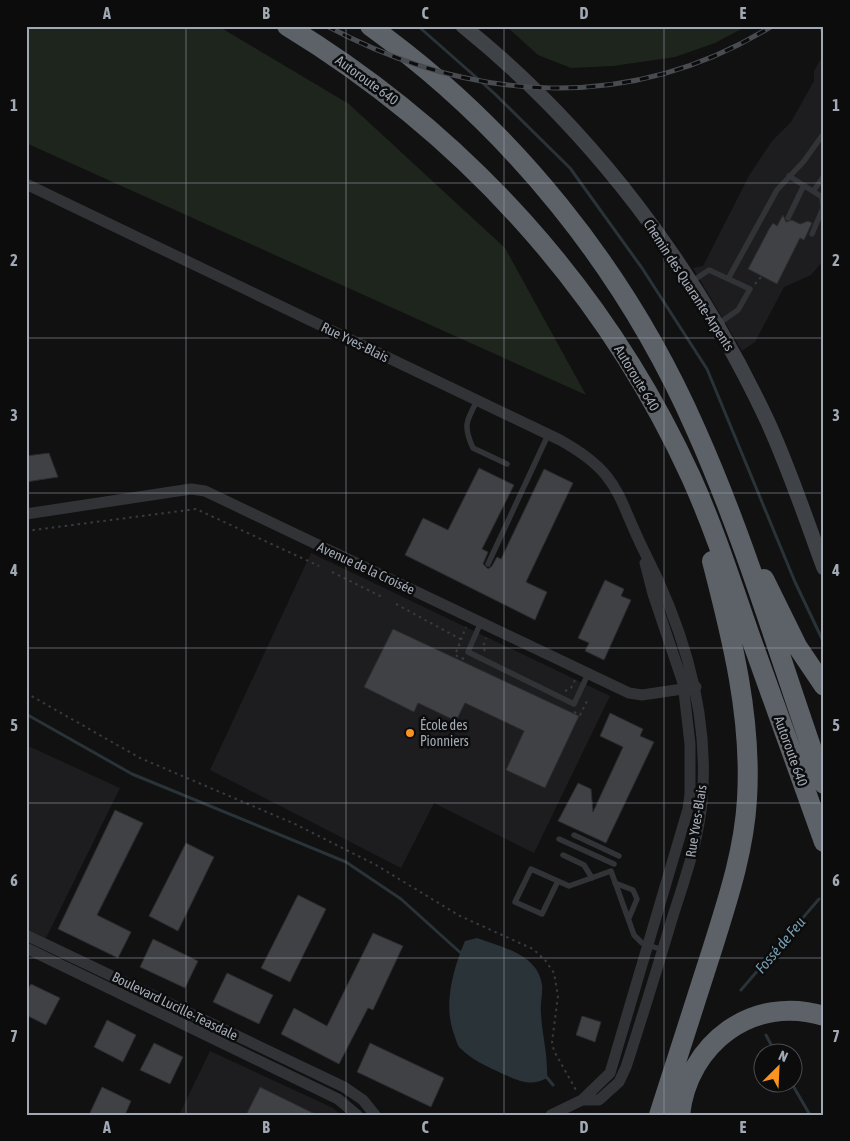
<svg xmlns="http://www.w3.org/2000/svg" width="850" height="1141" font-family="'Asap Condensed',sans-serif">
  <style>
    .built { fill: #1d1d1f }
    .green { fill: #1d251d }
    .water { fill: #293338 }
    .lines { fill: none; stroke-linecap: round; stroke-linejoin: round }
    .stream { stroke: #293338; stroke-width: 3 }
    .building { fill: #3f4145; stroke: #2a2b2e }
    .path { stroke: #373a3e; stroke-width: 2; stroke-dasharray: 2.5 4; stroke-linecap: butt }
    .lane { stroke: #313337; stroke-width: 5.5 }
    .street { stroke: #313337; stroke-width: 11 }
    .secondary { stroke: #3f4247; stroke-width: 15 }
    .highway { stroke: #5d6268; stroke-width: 20 }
    .rail-casing { stroke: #484b50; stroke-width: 5 }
    .rail { stroke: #0c0c0d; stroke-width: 3; stroke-dasharray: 9; stroke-linecap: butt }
    .grid { fill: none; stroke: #a1a9b4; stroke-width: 1; stroke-opacity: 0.55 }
    .poi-dot { fill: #f99422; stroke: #0c0c0d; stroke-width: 2 }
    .labels { text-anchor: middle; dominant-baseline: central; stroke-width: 5; stroke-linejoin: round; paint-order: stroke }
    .street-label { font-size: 14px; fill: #a1a9b4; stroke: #0c0c0d }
    .poi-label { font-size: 14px; fill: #a1a9b4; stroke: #0c0c0d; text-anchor: start }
    .water-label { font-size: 15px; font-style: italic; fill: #769db1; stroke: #0c0c0d }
    .neatline { fill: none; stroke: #a1a9b4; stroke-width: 2 }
    .grid-label { font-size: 16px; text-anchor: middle; font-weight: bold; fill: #a1a9b4 }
  </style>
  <rect width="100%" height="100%" fill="#111112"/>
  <path class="built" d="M824 53V260L811 275 784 287 755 342 742 351 693 268 703 266 750 174 772 141 791 122 814 81V71Z
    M311 553 610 696 534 853 434 803 401 868 210 770Z
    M26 745 120 788 46 938 26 929Z
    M210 1051 333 1108 341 1115H179Z"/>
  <path class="green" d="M26 26H218L349 104 505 248 586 395 26 143Z
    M506 26H747L715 43 675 57 613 66 571 68 538 55Z"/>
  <path class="water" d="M477 938C501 947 538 954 542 985 543 994 540 1004 541 1013 542 1036 548 1053 547 1078 531 1087 519 1081 503 1074 488 1067 472 1060 460 1048 457 1045 456 1039 454 1034 443 1005 453 969 465 941Z"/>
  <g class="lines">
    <path class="stream" d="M418 26 495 94 570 168 642 268 707 369 795 582 824 643
      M820 26 823 33
      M26 714 132 774 346 862 401 899 463 955
      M741 990 819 899
      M766 1035 776 1054
      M544 1074 553 1085
      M792 1084 810 1115"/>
  </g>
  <path class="building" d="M783 215 786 222 792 220 800 224 808 221 812 223 804 240 800 238 777 284 748 269 769 229 773 223 777 226Z
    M49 453 58 477 26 482V456Z
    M479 468 514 485 482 549 488 552 483 564 488 569 492 566 497 557 501 559 544 469 573 483 526 582 547 592 535 620 405 555 423 518 448 530Z
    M605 580 624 589 621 596 631 600 604 660 585 651 589 643 578 638Z
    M393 629 579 716 545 788 506 770 524 731 465 703 456 721 418 703 414 712 364 687Z
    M610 713 643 729 640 736 654 742 606 843 558 821 578 783 591 789 593 812 623 747 600 736Z
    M115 810 143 823 97 915 131 932 118 958 58 929Z
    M186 843 214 857 178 931 149 916Z
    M298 895 326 909 290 982 261 968Z
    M373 933 403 946 373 1010 368 1008 339 1064 281 1034 294 1008 327 1026Z
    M153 939 198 961 185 988 140 967Z
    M227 973 273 995 259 1024 213 1002Z
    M31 984 60 998 46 1025 26 1015V992Z
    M582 1016 601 1022 595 1042 576 1035Z
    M107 1020 136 1035 123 1062 94 1047Z
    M154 1043 183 1057 170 1084 140 1070Z
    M370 1043 444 1078 431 1107 357 1072Z
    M102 1087 131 1101 125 1115H89Z
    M260 1087 317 1115H246Z"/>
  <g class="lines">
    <path class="path" d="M755 284 762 276
      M26 531 196 509 319 566
      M332 572 384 598
      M396 604 462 640
      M485 651 483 647 486 638
      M464 659 455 655 466 627
      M565 691 571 688 575 680
      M26 693 140 758 295 824 376 865 460 916 533 949 545 960 554 973 558 996 552 1042 554 1051 576 1090
      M574 712 580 715 587 701"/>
    <path class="lane" d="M789 176 822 197 823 208 812 234
      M814 190 824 176
      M788 218 804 185
      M728 279 777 190 804 161 824 133
      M691 282 709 270 750 289 738 310 718 324
      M477 401C466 421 463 426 473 448L507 464
      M488 564 548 435
      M481 622 468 652 574 704 588 674
      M574 835 619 856
      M559 839 614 864
      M563 855 584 865 592 878
      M558 881 542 914 515 902 531 869 569 886 611 871 634 935 642 943 663 950
      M615 883 633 890 637 899 629 918"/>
    <path class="street" d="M26 184 560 440C621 474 616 495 644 551 684 629 710 714 702 802 698 843 684 881 672 919 657 969 642 1018 626 1067L619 1082 599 1100H582
      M26 514 191 489 205 491 629 693 642 695 696 687
      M26 935 344 1087 363 1100 375 1115
      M26 948 338 1099 357 1115
      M551 1115 582 1100 610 1073 688 809 690 794V744L683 683 653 594 645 563"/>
    <path class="secondary" d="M463 26C593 131 696 269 767 420 789 468 806 519 824 568"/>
    <path class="highway" d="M287 26C464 134 605 289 691 477 714 528 731 581 749 633 774 703 799 772 824 842
      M370 26C512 128 626 270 696 430 747 544 782 666 824 784
      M764 579 797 646 824 686
      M659 1115C676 1061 694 1007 711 953 727 902 744 852 747 799 752 718 732 638 712 561
      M680 1115C688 1043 753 994 824 1016"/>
    <g class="rail-casing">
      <path id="rail" d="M327 26C471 103 629 114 772 26"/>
    </g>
    <use href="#rail" class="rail"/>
  </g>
  <path class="grid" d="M186 26V1115M346 26V1115M504 26V1115M664 26V1115M26 183H824M26 338H824M26 493H824M26 648H824M26 803H824M26 958H824"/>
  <circle class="poi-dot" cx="410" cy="733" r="5"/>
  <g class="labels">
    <g class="street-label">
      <text transform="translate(367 80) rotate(36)">Autoroute 640</text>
      <text transform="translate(689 285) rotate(57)">Chemin des Quarante-Arpents</text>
      <text transform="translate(355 342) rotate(26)">Rue Yves-Blais</text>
      <text transform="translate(637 378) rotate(59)">Autoroute 640</text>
      <text transform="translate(366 568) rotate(25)">Avenue de la Croisée</text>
      <text transform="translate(791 751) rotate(70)">Autoroute 640</text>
      <text transform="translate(696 821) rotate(-81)">Rue Yves-Blais</text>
      <text transform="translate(175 1006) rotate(26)">Boulevard Lucille-Teasdale</text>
    </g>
    <g class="poi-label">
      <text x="420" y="725">École des<tspan x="420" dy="16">Pionniers</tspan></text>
    </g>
    <g class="water-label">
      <text transform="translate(780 945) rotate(-50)">Fossé de Feu</text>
    </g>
  </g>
  <rect width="850" height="1141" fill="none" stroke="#0c0c0d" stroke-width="55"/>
  <g transform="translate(778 1068) rotate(24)"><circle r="24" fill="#0c0c0d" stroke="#484b50"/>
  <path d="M0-4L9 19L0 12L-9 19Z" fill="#f99422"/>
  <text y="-8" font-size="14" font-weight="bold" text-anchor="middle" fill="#a1a9b4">N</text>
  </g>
  <rect x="28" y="28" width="794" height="1086" class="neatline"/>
  <g class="grid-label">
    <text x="107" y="19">A</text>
    <text x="266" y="19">B</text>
    <text x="425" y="19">C</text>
    <text x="584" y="19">D</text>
    <text x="743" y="19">E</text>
    <text x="14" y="111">1</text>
    <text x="836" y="111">1</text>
    <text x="14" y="266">2</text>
    <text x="836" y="266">2</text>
    <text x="14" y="421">3</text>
    <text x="836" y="421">3</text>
    <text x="14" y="576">4</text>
    <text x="836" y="576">4</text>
    <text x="14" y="731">5</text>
    <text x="836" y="731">5</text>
    <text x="14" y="886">6</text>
    <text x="836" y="886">6</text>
    <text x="14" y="1042">7</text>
    <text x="836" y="1042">7</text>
    <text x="107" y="1133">A</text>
    <text x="266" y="1133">B</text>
    <text x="425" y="1133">C</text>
    <text x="584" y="1133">D</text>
    <text x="743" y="1133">E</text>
  </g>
</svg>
